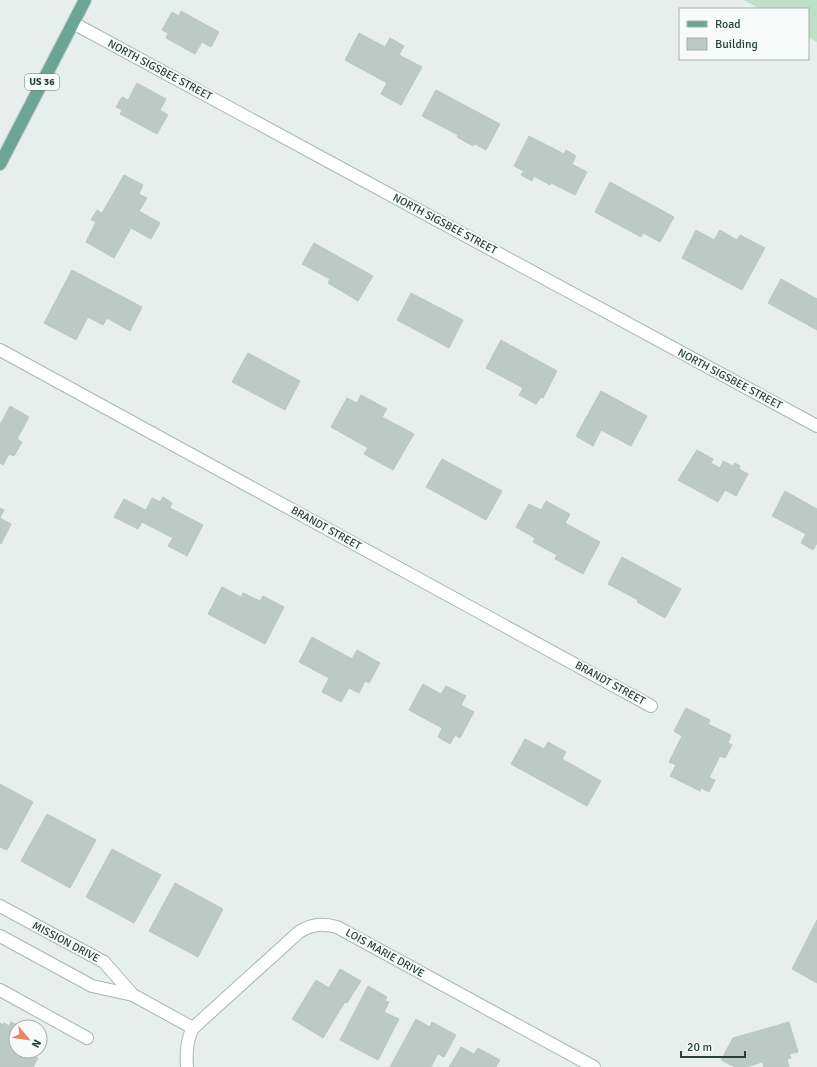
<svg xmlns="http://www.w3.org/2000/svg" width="817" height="1067" font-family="Signika,sans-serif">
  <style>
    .green { fill: #bfe0c8 }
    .building { fill: #bbcac4; stroke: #b8c9c2 }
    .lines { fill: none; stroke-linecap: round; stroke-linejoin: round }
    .minor-casing { stroke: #a8b8b2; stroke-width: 14 }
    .major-casing { stroke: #c2cac8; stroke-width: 14 }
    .minor { stroke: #fff; stroke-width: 12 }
    .major { stroke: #6aa596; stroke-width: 12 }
    .labels { text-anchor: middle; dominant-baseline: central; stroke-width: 4; stroke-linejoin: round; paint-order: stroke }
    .shield { fill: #f7fbf9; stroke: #637a73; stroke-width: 1 }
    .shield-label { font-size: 10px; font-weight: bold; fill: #24423a }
    .street-label { font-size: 11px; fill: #24423a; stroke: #f7fbf9 }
  </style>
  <rect width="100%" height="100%" fill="#e6efeb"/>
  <path class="green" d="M744 0H817V42L808 37V9H760Z"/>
  <path class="building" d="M181 11 219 32 211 47 202 42 195 54 166 38 168 33 162 30 172 12 179 16Z
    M359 33 385 47 390 38 404 46 399 55 422 67 401 105 381 94 387 83 345 60Z
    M137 83 166 99 160 110 168 115 157 134 120 114 122 110 116 107 122 97 128 100Z
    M436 90 500 124 486 150 475 144 473 146 457 137 458 135 422 116Z
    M529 136 564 154 566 150 576 156 572 164 587 172 575 195 551 183 550 185 534 176 532 181 521 175 524 171 514 166Z
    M124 175 143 185 139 194 147 198 139 211 160 223 151 239 131 228 114 258 86 242 96 222 91 220 97 210 102 213Z
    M610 182 674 217 660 242 643 233 641 237 595 212Z
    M696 230 714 240 720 230 737 240 740 235 765 248 742 290 682 258Z
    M314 243 373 276 358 301 328 283 330 279 302 264Z
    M72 270 142 307 130 331 107 318 103 325 88 317 76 340 44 323Z
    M781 279 817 299V330L768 303Z
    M411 293 463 320 449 348 397 320Z
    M501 340 557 371 543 398 541 397 536 404 519 395 523 388 486 368Z
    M248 353 300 381 285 410 232 382Z
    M601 391 647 416 631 446 601 430 593 446 576 436Z
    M361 395 387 409 382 417 414 434 393 470 364 454 368 448 331 427 347 398 357 403Z
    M10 406 29 417 17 439 22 442 14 456 9 454 3 465 0 463V423H1Z
    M697 450 713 459 711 463 720 468 723 461 733 466 735 463 740 466 739 469 748 474 736 496 725 490 718 502 678 480Z
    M442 459 502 491 486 520 426 487Z
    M785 491 817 509V543L813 550 801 543 806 534 772 516Z
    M163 497 172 503 170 508 203 525 187 556 168 546 173 538 142 522 138 529 114 517 124 499 146 510 152 498 160 502Z
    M546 501 570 514 565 523 600 542 583 574 555 559 557 555 533 542 535 538 516 527 529 504 541 510Z
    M0 508 4 510 0 518Z
    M0 518 11 524 1 544 0 543Z
    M622 557 681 589 665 618 637 602 638 600 608 584Z
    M222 587 241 597 243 593 260 601 263 596 284 607 265 644 208 614Z
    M312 637 352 659 357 650 380 663 369 683 365 681 359 693 349 688 341 702 322 692 329 678 299 662Z
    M423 684 441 694 446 686 466 696 461 705 474 712 460 738 455 735 450 744 438 737 442 728 409 710Z
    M686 708 710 720 708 724 731 735 728 743 732 745 725 758 720 756 709 778 715 780 709 792 701 788 700 791 670 776 676 765 669 762 682 736 674 731Z
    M525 739 544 749 548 742 566 752 562 759 601 781 587 806 511 764Z
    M0 784 33 802 7 850 0 847Z
    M47 814 96 840 70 888 21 861Z
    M112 849 161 875 134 923 86 897Z
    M175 883 223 909 198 957 149 931Z
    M817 920V983L792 969Z
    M340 969 361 981 347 1003 345 1002 323 1038 292 1019 316 980 329 988Z
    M368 986 387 997 385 1001 389 1002 384 1012 399 1019 378 1060 340 1040Z
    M416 1019 430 1027 432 1022 456 1035 444 1057 438 1054 431 1067H390Z
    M11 1022 21 1027H16V1051H34L32 1055 38 1058 33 1067H0V1023L3 1025 4 1023 9 1026Z
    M789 1022 798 1052 789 1054 791 1058 787 1059 789 1067H764L762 1062 747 1067H735L721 1060 733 1038Z
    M461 1047 474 1054 478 1048 500 1060 496 1067H449Z"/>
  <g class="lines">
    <g class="minor-casing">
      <path id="minor" d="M73 23 817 426
        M0 350 651 706
        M0 906 104 962 133 995 193 1028
        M0 936 92 986 133 995
        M0 990 87 1038
        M187 1067C186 1054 186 1040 193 1028L299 932C312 924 322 923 337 927L594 1067"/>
    </g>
    <g class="major-casing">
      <path id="major" d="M0 164 85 0"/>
    </g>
    <use href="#minor" class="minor"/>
    <use href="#major" class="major"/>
  </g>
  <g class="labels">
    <rect class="shield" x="25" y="74" width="34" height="16" rx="3"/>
    <g class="shield-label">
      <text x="42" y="82">US 36</text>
    </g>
    <g class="street-label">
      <text transform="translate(160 70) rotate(28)">NORTH SIGSBEE STREET</text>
      <text transform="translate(445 224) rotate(28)">NORTH SIGSBEE STREET</text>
      <text transform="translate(730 379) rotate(28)">NORTH SIGSBEE STREET</text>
      <text transform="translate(326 528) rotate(29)">BRANDT STREET</text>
      <text transform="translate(610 683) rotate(29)">BRANDT STREET</text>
      <text transform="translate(66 942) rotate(28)">MISSION DRIVE</text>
      <text transform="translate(385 953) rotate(29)">LOIS MARIE DRIVE</text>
    </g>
  </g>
  <rect x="679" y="8" width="130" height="52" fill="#f7fbf9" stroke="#a3b1ad"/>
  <rect x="687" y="21" width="20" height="6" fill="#6aa596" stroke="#a3b1ad"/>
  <text x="715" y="28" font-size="12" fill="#24423a">Road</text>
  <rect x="687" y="38" width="20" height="12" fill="#bbcac4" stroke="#a3b1ad"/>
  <text x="715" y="48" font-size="12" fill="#24423a">Building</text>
  <g transform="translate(28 1039) rotate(119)"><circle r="19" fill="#f7fbf9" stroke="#a3b1ad"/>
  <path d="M0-3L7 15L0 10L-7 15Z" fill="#f4845f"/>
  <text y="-6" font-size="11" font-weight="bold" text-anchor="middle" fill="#24423a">N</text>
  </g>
  <path d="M681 1051v6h64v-6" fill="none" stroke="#24423a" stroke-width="2"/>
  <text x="687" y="1051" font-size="12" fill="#24423a" stroke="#f7fbf9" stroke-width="3" paint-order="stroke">20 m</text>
</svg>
